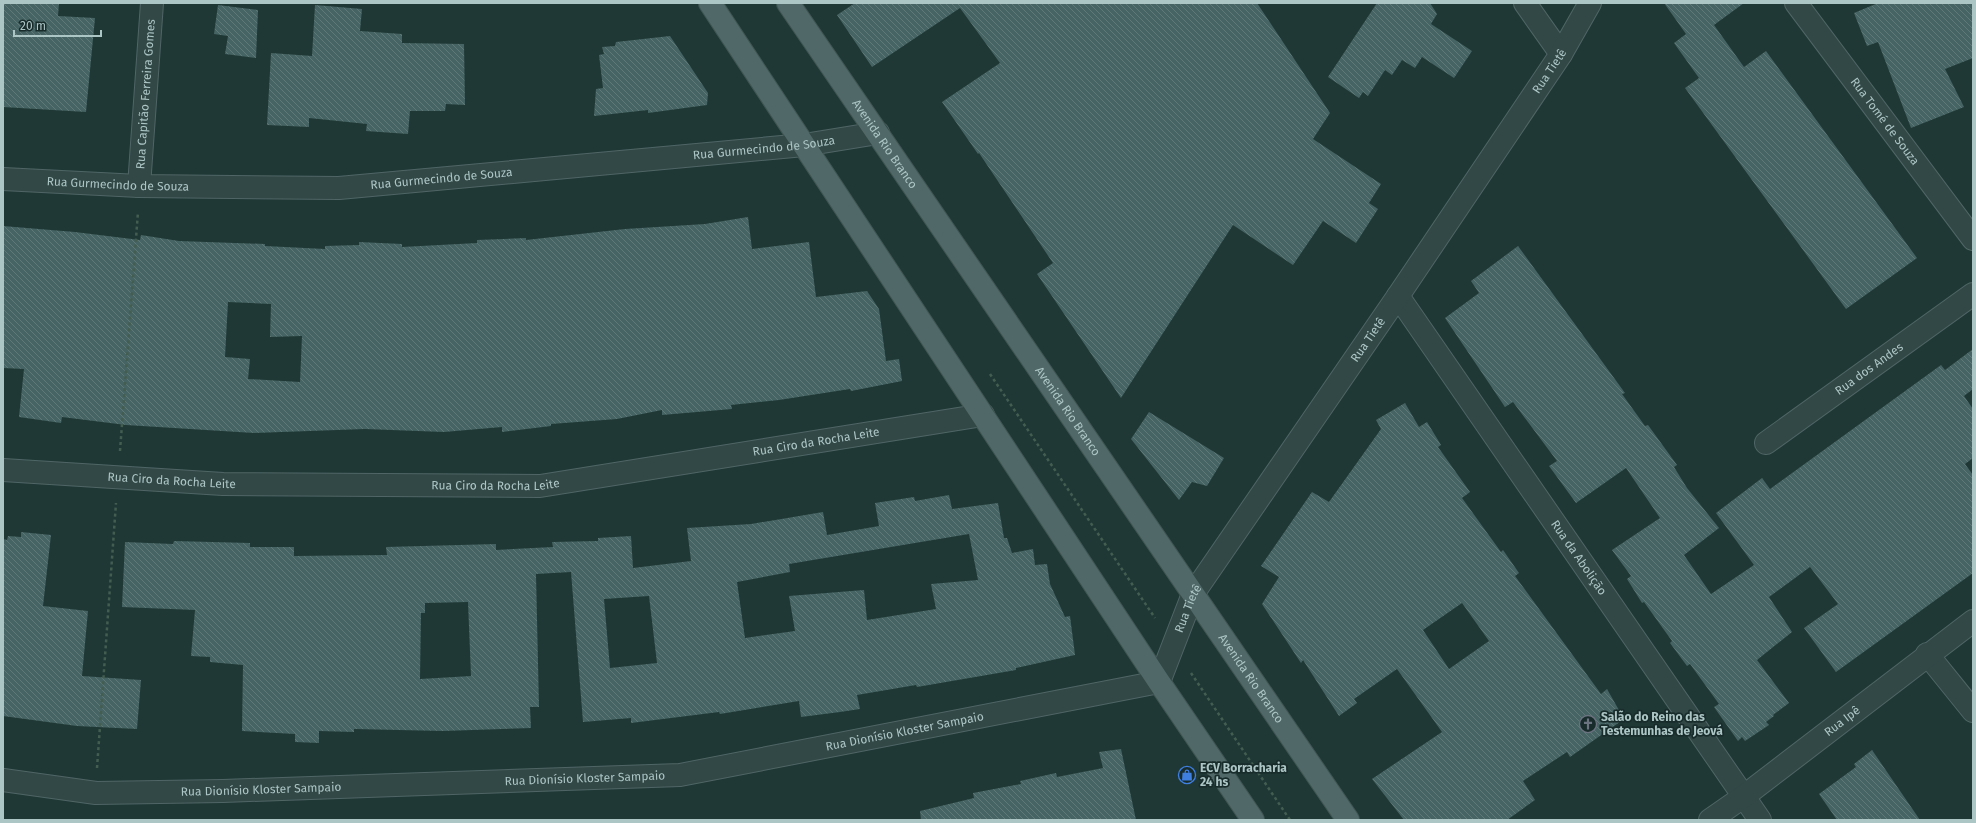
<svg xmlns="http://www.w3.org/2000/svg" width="1976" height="823" font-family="'Fira Sans',sans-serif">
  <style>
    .building { fill: url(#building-back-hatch); fill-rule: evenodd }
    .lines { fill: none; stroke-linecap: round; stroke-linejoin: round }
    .minor-casing { stroke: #506666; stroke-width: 24 }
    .tertiary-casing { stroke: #506666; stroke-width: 24 }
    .primary-casing { stroke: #3f5554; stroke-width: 24 }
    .path { stroke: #445d51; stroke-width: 2.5; stroke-dasharray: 3 3; stroke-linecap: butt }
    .minor { stroke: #324847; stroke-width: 22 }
    .tertiary { stroke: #324847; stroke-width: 22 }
    .primary { stroke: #506867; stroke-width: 22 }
    .labels { text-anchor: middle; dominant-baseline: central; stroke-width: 3.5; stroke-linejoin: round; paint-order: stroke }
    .street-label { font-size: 12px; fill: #acc5c5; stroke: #182c2c }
    .poi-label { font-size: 12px; font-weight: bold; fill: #acc5c5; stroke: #182c2c; text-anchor: start }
  </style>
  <defs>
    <pattern id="building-back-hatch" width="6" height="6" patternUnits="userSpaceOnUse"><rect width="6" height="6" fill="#466463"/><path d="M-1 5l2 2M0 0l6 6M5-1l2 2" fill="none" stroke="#5e7978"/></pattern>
  </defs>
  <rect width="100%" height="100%" fill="#1f3836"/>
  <path class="building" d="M3 3H59L58 16 95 18 86 112 3 107Z
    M855 3H1257L1330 113 1313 139 1381 184 1369 203 1378 209 1356 243 1323 221 1293 265 1233 225 1121 398 1037 274 1053 263 979 153 978 154 942 102 1000 63 960 8 872 67 837 15Z
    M1377 3H1430L1437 14 1431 24 1472 51 1454 78 1422 57 1415 68 1402 60 1392 75 1385 70 1368 96 1363 92 1359 98 1328 77Z
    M1664 3H1744L1714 25 1744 67 1766 51 1917 258 1846 309 1685 88 1699 78 1674 43 1686 34Z
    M1878 3H1973V58L1945 69 1964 107 1911 128 1878 42 1867 46 1854 13Z
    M218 5 258 10 256 58 225 54 228 36 214 34Z
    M315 5 362 9 360 31 402 34V43L464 44 465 105 446 104 445 111H410L408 134 366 131 367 124 309 118V127L267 125 271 53 312 56Z
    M670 36 708 93 707 105 648 113V110L594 116 596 89 603 88 599 55 604 54 602 47 615 46 616 42Z
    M748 217 752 249 809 242 816 297 867 291 879 309 886 361 899 359 902 381 851 391 850 389 779 400 731 405 732 409 662 415V410L617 419 551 424V426L502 432V427L444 432 365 429 254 433 126 425 62 417 61 423 19 417 24 369 3 368V226L75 232 140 240 141 235 179 241 265 244V246L325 249V246L359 245V242L402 244V247L477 243V240L526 238V240L625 229 705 224ZM228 302 271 304 270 337 302 336 300 382 248 379 250 359 225 357Z
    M1518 246 1625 393 1622 394 1645 426 1648 425 1677 465 1674 467 1687 488 1719 528 1684 555 1711 594 1754 565 1716 513 1762 478 1770 489 1941 365 1945 370 1973 349V389L1964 396 1973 409V458L1965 464 1973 475V573L1836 672 1804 628 1838 604 1810 567 1769 597 1792 632 1757 660 1789 703 1773 715 1774 716 1766 722 1769 725 1745 741 1742 737 1738 741 1714 707 1719 704 1690 664 1687 666 1670 643 1672 641 1644 602 1642 603 1627 579 1631 576 1612 550 1660 518 1626 468 1576 503 1549 466 1557 461 1513 402 1505 407 1445 318 1479 293 1471 281Z
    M1405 403 1419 427 1427 422 1441 445 1438 447 1470 492 1462 498 1501 552 1503 550 1519 573 1515 576 1601 694 1607 689 1624 719 1570 757 1567 752 1523 781 1535 800 1507 820H1404L1372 779 1442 732 1397 669 1354 699 1357 703 1339 716 1303 660 1301 663 1262 604 1279 577 1261 566 1312 492 1329 502 1381 429 1376 420ZM1462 603 1489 641 1449 669 1423 630Z
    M1149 412 1224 458 1207 486 1192 482 1179 500 1131 439Z
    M949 495 952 509 998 503 1004 538H1007L1012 553 1033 549 1035 565 1047 564 1050 584 1065 617 1070 616 1075 655 1016 668V670L917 687 916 685 857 695 860 709 840 712 801 717 799 701 720 714 719 712 631 723V718L583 722 571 572 536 574 539 707H530L531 728 443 731 354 729V732L319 731V743L295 742V734L242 731 243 665 210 662V657L191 656 195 610 122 607 125 542 173 544 174 541 250 543V547H294V556L387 555 386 547 496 544V550L553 547 552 542 598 541V538L631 536 633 568 691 561 687 528 751 524 823 512 827 535 879 526 875 503 914 497 915 501ZM969 534 978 580 931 584 936 609 867 620 864 590 789 596 795 631 745 638 737 582 790 572 789 564ZM649 596 657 663 610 668 604 599ZM468 602 471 676 420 679 421 613H425V603Z
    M21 532 51 535 43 606 88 611 82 676 141 680 137 729 77 726 3 716V539L7 540 8 536 21 537Z
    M1121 749 1136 820H921L920 811 974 798 973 793 1021 784 1020 781 1056 773 1057 777 1103 768 1099 752Z
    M1872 750 1920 820H1837L1819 794 1856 767 1854 764Z"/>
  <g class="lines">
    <g class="minor-casing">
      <g id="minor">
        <path d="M1525 3 1561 54"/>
        <path id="s1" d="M1796 3 1973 239"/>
        <path id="s2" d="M3 179 139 186 339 188 804 145 878 133"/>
        <path id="s3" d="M139 186 152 3"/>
        <path id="s4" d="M1398 296 1760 820"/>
        <path id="s5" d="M1766 443 1973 294"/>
        <path id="s6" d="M3 470 223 484 540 486 983 415"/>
        <path d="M1927 654 1973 711"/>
        <path id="s7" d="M3 780 96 793 223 791 680 775 1159 682"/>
        <path id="s8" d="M1710 820 1743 797 1973 621"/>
      </g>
    </g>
    <g class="tertiary-casing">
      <g id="tertiary">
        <path id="s9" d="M1159 682 1193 594 1398 296 1561 54 1590 3"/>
      </g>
    </g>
    <g class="primary-casing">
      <g id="primary">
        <path d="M710 3 1159 682 1253 820"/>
        <path id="s10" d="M788 3 1348 820"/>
      </g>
    </g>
    <path class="path" d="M990 374 1155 618
      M120 451 138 212
      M1191 673 1290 820
      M97 768 116 503"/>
    <use href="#minor" class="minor"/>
    <use href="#tertiary" class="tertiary"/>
    <use href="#primary" class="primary"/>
  </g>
  <defs>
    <g id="church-ring" transform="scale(0.9)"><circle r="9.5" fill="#182c2c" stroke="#6b7280" stroke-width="1.5"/><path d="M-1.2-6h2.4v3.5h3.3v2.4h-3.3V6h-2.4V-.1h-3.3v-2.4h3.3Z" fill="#6b7280"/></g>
    <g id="shop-ring" transform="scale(0.9)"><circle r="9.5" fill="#182c2c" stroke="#3f7fe0" stroke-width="1.5"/><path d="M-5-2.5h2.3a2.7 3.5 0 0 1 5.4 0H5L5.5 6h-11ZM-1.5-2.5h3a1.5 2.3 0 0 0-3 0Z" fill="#3f7fe0"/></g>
  </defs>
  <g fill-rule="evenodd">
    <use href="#church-ring" x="1588" y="724"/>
    <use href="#shop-ring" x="1187" y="775"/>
  </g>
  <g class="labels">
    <g class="street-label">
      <text stroke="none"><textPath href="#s9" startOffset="727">Rua Tietê</textPath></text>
      <text stroke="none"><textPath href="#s3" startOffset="92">Rua Capitão Ferreira Gomes</textPath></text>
      <text stroke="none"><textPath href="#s1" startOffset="148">Rua Tomé de Souza</textPath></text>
      <text stroke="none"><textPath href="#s10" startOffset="171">Avenida Rio Branco</textPath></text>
      <text stroke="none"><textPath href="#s2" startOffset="763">Rua Gurmecindo de Souza</textPath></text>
      <text stroke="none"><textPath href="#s2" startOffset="439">Rua Gurmecindo de Souza</textPath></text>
      <text stroke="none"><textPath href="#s2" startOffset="115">Rua Gurmecindo de Souza</textPath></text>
      <text stroke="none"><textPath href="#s9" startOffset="403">Rua Tietê</textPath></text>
      <text stroke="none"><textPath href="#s5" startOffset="127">Rua dos Andes</textPath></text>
      <text stroke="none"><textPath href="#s10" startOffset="495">Avenida Rio Branco</textPath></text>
      <text stroke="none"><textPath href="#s6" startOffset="817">Rua Ciro da Rocha Leite</textPath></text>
      <text stroke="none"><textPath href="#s6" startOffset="169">Rua Ciro da Rocha Leite</textPath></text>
      <text stroke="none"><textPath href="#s6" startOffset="493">Rua Ciro da Rocha Leite</textPath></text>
      <text stroke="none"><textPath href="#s4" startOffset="318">Rua da Abolição</textPath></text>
      <text stroke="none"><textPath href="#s9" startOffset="79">Rua Tietê</textPath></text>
      <text stroke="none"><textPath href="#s10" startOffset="819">Avenida Rio Branco</textPath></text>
      <text stroke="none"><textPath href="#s8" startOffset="165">Rua Ipê</textPath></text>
      <text stroke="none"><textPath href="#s7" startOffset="907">Rua Dionísio Kloster Sampaio</textPath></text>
      <text stroke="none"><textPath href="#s7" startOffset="583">Rua Dionísio Kloster Sampaio</textPath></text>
      <text stroke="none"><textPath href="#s7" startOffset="259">Rua Dionísio Kloster Sampaio</textPath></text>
    </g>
    <g class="poi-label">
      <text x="1601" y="717">Salão do Reino das<tspan x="1601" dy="14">Testemunhas de Jeová</tspan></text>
      <text x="1200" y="768">ECV Borracharia<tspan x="1200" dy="14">24 hs</tspan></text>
    </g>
  </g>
  <rect width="1976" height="823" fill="none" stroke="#acc5c5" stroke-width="8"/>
  <path d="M14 30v6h87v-6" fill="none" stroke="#acc5c5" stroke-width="2"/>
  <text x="20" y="30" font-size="12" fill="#acc5c5" stroke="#182c2c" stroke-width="3" paint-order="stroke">20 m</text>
</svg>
